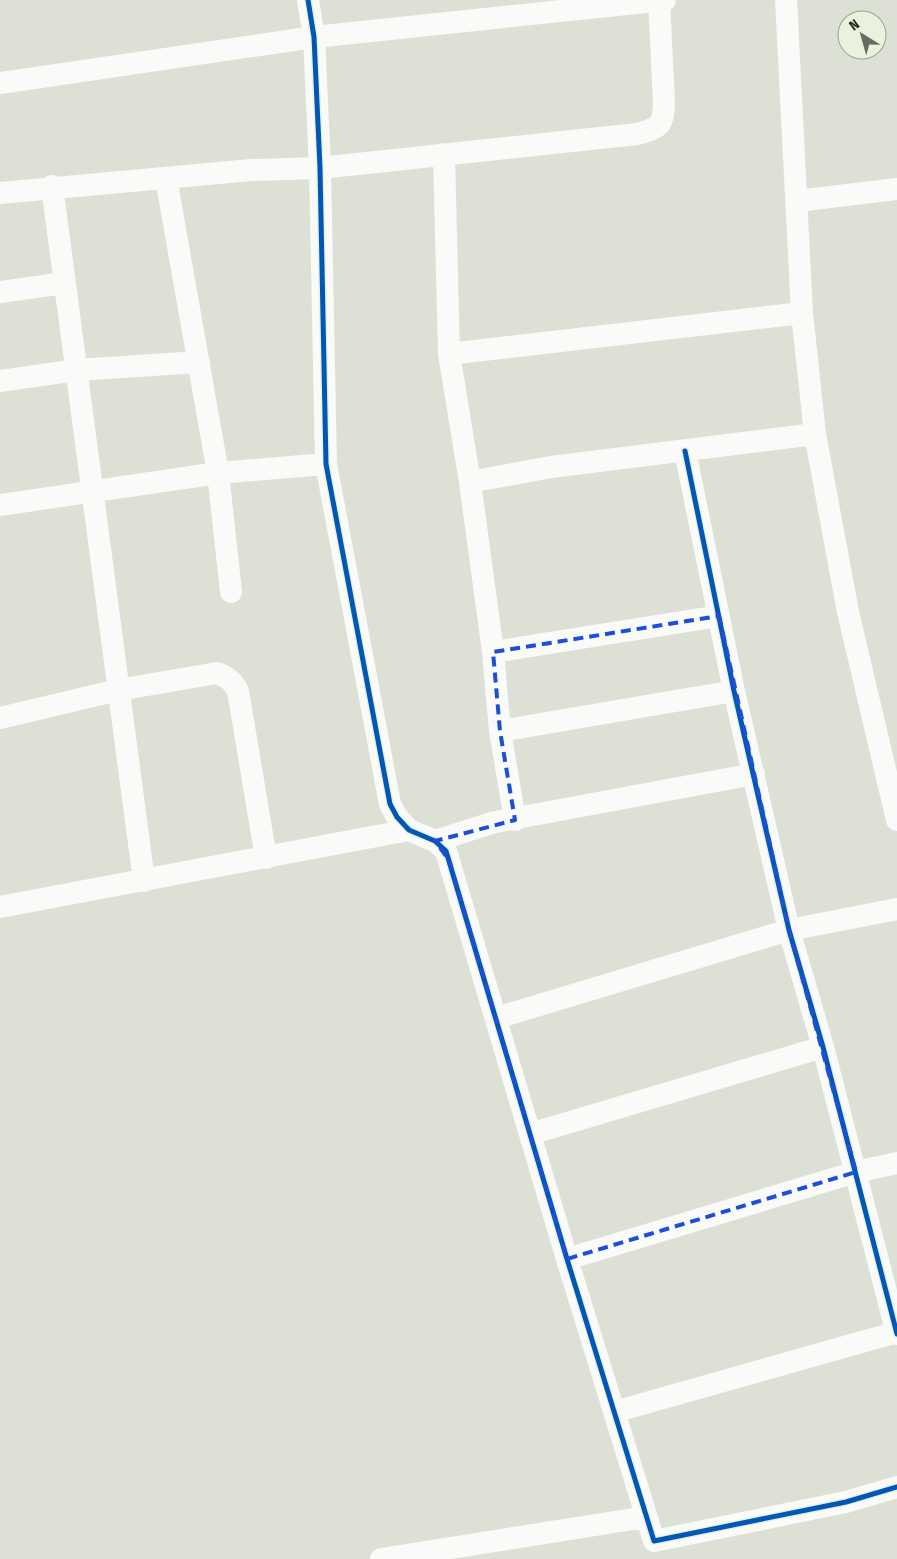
<svg xmlns="http://www.w3.org/2000/svg" width="897" height="1559" font-family="'Fira Sans Condensed',sans-serif">
  <style>
    .lines { fill: none; stroke-linecap: round; stroke-linejoin: round }
    .street { stroke: #fafaf9; stroke-width: 22 }
    .cycleway-casing { stroke: #eaf2dd; stroke-width: 8 }
    .cycleway { stroke: #0057b8; stroke-width: 5 }
    .marked { fill: none; stroke: #1d4ed8; stroke-width: 4; stroke-dasharray: 10 6; stroke-linejoin: round }
  </style>
  <rect width="100%" height="100%" fill="#dce0d5"/>
  <g class="lines">
    <path class="street" d="M308 0 314 37 320 168 326 464 390 804 397 817 409 830 435 841 446 851 567 1259 654 1541 846 1502 897 1487
      M786 0 802 313 815 434 848 612 897 820
      M0 83 314 37 665 0
      M444 154 449 354 470 482 493 652 500 731 515 820
      M166 178 218 473 231 592
      M52 186 144 881
      M0 193 251 170 320 168 637 134C659 128 663 127 664 103L659 0
      M797 201 897 189
      M0 292 64 283
      M449 354 802 313
      M0 381 76 370 199 362
      M685 451 734 691 789 930 823 1047 897 1334
      M470 482 551 467 815 434
      M0 505 218 473 326 464
      M493 652 719 616
      M0 718 118 690 217 673C227 677 233 681 238 691L266 858
      M500 731 734 691
      M435 841 495 822 754 774
      M0 907 409 830
      M496 1018 789 930 897 909
      M530 1134 823 1047
      M567 1259 856 1172 897 1163
      M614 1412 897 1332
      M381 1559 646 1517"/>
    <g class="cycleway-casing">
      <path id="cycleway" d="M308 0 314 37 320 168 326 464 390 804 397 817 409 830 435 841 446 851 567 1259 654 1541 846 1502 897 1487
        M685 451 734 691 789 930 823 1047 897 1334"/>
    </g>
    <use href="#cycleway" class="cycleway"/>
  </g>
  <path class="marked" d="M719 616 789 930 856 1172 567 1259 449 860 435 841 515 820 500 731 493 652Z"/>
  <g transform="translate(862 35) rotate(323)"><circle r="24" fill="#eaf2dd" stroke="#9ca292"/>
  <path d="M0-4L9 19L0 12L-9 19Z" fill="#666a61"/>
  <text y="-8" font-size="14" font-weight="bold" text-anchor="middle" fill="#272a22">N</text>
  </g>
</svg>
